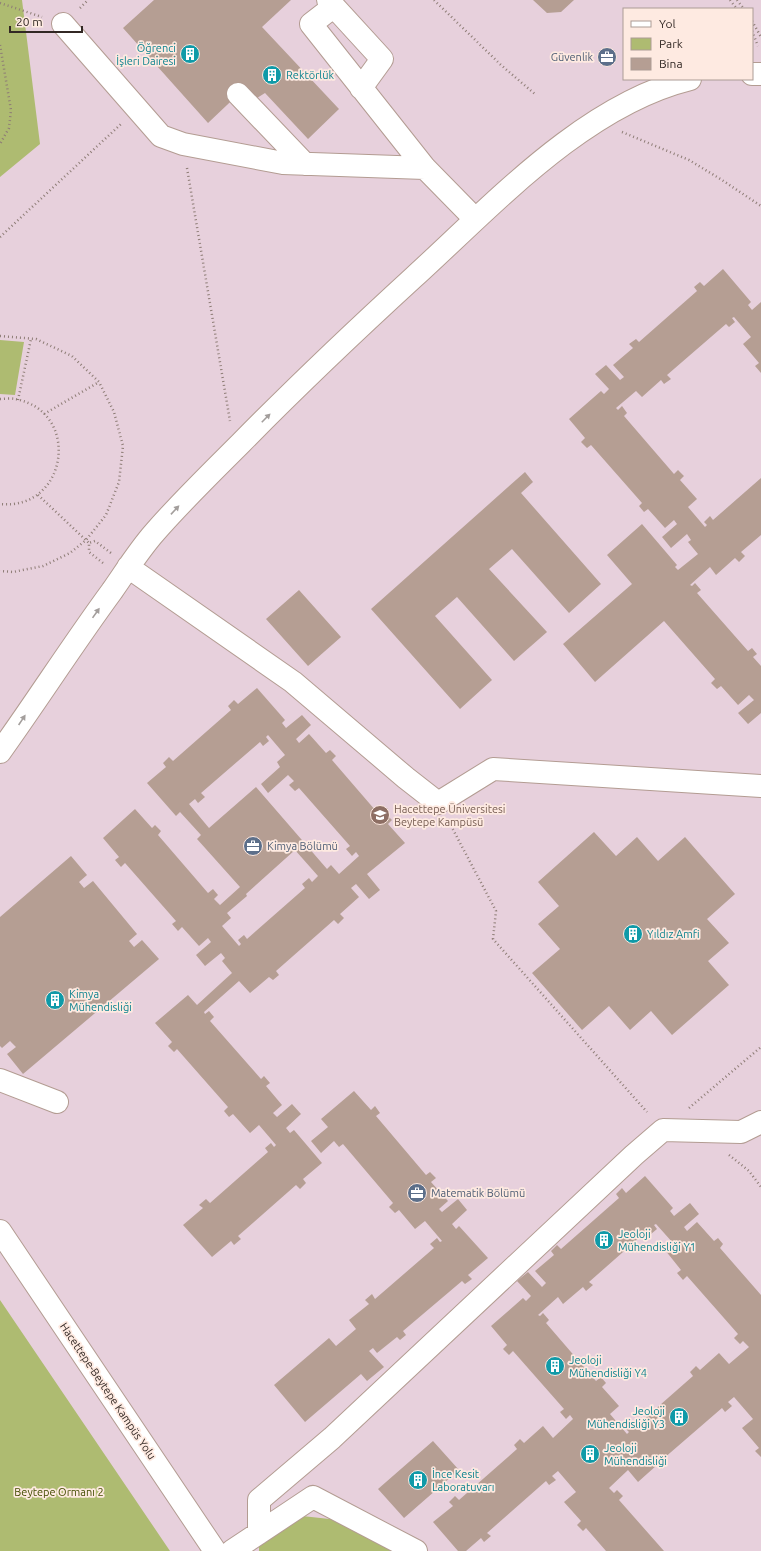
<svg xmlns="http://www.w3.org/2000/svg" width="761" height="1551" font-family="Ubuntu,sans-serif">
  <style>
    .education { fill: #e7d0dc; fill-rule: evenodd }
    .green { fill: #aebb71 }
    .building { fill: #b59e93; fill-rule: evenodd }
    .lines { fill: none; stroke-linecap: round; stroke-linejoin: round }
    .minor-casing { stroke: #b39c92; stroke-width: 24 }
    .path { stroke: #8e7d76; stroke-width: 2.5; stroke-dasharray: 1 3; stroke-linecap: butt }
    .minor { stroke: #fff; stroke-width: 22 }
    .oneway { fill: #a39e9c }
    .labels { text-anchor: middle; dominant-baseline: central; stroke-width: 3.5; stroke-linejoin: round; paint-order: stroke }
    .culture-label { font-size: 11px; fill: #0d838f; stroke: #feeae1; text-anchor: start }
    .service-label { font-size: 11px; fill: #4e5e75; stroke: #feeae1; text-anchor: start }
    .education-label { font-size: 11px; fill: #785e54; stroke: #feeae1; text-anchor: start }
    .street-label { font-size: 11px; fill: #322824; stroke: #feeae1 }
    .park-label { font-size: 11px; fill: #444d02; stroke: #feeae1 }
  </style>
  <rect width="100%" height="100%" fill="#f4dcd0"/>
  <path class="education" d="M0 0H761V1551H0ZM624 9H752V79H624Z"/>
  <path class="green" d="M0 0H22L40 144 0 177Z
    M0 340 24 342 15 395 0 394Z
    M0 1300 170 1551H0Z
    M302 1516 348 1521 411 1551H259V1542Z"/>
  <path class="building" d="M154 0H291L262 27 339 109 308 139 265 93 257 98 246 87 208 123 123 28Z
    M533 0H574L561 12 547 13Z
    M723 269 751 302 748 305 752 310 761 302V373L755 366 759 363 743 344 751 337 734 317 732 318 735 322 729 327 726 324 667 375 671 379 664 384 661 380 642 397 636 391 616 408 618 410 622 406 627 413 624 416 674 474 678 470 684 476 680 480 697 499 688 507 705 527 707 525 704 522 710 516 713 520 761 478V535L741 552 745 556 739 562 735 558 716 575 710 567 690 585 692 586 695 583 701 590 697 593 748 651 752 648 757 654 753 657 761 666V713L748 724 738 713 754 700 749 695 738 705 721 686 717 689 711 683 715 679 664 621 595 682 563 644 632 584 607 555 642 524 677 565 675 567 678 570 698 554 688 542 691 540 687 534 671 548 662 537 677 524 674 520 665 528 648 509 644 512 639 506 642 503 591 445 587 448 581 442 585 438 569 419 601 391 604 394 609 389 595 374 606 365 620 380 624 377 613 365 633 348 629 344 636 339 639 342 697 291 694 287 700 282 704 286Z
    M525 472 533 482 521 493 601 584 569 613 512 549 489 569 547 632 514 661 457 597 435 616 492 680 460 709 371 609Z
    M299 590 341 637 308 666 266 619Z
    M257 688 285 720 282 723 286 728 302 715 311 725 296 739 299 743 309 734 326 753 330 750 336 756 332 760 382 818 386 814 392 820 388 824 405 843 367 874 380 890 369 899 356 884 351 888 359 897 340 914 344 918 338 924 334 920 276 971 279 975 273 980 269 977 250 993 239 981 204 1012 205 1014 209 1011 214 1017 210 1021 261 1079 264 1076 270 1083 266 1086 282 1105 273 1113 277 1117 292 1104 301 1114 286 1128 290 1133 294 1130 322 1163 303 1179 306 1183 300 1189 296 1185 238 1236 241 1239 234 1245 231 1241 212 1257 183 1225 203 1208 199 1205 206 1199 210 1203 268 1152 265 1148 271 1143 274 1147 276 1145 259 1125 250 1133 233 1114 229 1117 224 1111 228 1107 177 1049 174 1052 168 1046 172 1042 155 1023 188 995 197 1005 232 973 222 961 225 958 221 953 205 966 196 955 211 942 208 938 199 946 182 927 178 931 172 924 176 921 125 863 121 867 115 860 119 857 103 838 135 809 152 828 155 825 161 831 158 835 208 893 213 889 218 895 214 899 220 905 240 887 197 839 201 835 180 812 176 816 147 783 166 767 163 763 169 757 173 761 231 710 228 706 234 700 238 704ZM268 735 285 755 277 762 280 767 261 784 268 793 288 775 294 781 289 785 295 791 299 788 350 846 346 849 352 856 356 852 359 856 339 874 331 865 327 869 256 787 209 828 189 804 195 799 198 803 205 797 201 793 260 742 263 746 269 741 266 737ZM295 850 318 876 312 882 309 878 302 884 305 888 247 939 244 935 238 940 241 944 239 946 222 926 231 918 227 913 247 896 246 894Z
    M594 832 616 856 637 837 658 861 685 837 735 894 707 919 729 943 708 961 729 985 672 1035 651 1011 630 1030 609 1006 582 1030 532 973 560 949 538 924 559 906 538 882Z
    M71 856 87 875 79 882 84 888 93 881 137 934 129 941 134 947 142 940 159 959 23 1074 7 1054 16 1047 10 1041 2 1048 0 1046V917Z
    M354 1091 371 1110 375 1106 380 1113 376 1116 426 1175 430 1172 436 1178 431 1182 448 1201 439 1209 442 1212 458 1199 467 1210 452 1224 456 1229 459 1226 488 1258 468 1275 472 1279 465 1284 462 1281 403 1331 406 1335 400 1340 397 1337 377 1353 373 1348 369 1351 384 1367 367 1381 361 1374 305 1422 274 1385 329 1338 336 1346 356 1329 349 1320 369 1304 365 1300 372 1294 375 1299 434 1248 430 1244 437 1238 440 1242 442 1241 425 1221 415 1229 399 1210 395 1213 389 1207 393 1203 343 1144 339 1147 334 1141 321 1153 311 1141 328 1127 321 1119Z
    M645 1176 673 1208 670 1211 674 1216 690 1203 699 1214 684 1227 687 1231 697 1222 714 1241 718 1238 723 1244 720 1248 761 1295V1457L755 1451 759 1448 742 1428 753 1419 734 1397 728 1402 732 1406 725 1412 722 1408 663 1459 667 1463 661 1469 657 1465 638 1482 628 1470 609 1488 614 1493 617 1490 623 1496 619 1500 664 1551H606L586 1528 583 1531 577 1525 581 1521 564 1502 576 1492 558 1471 552 1476 556 1480 549 1485 546 1481 487 1533 491 1536 484 1542 481 1538 466 1551H458L433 1522 453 1506 449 1502 455 1496 459 1500 517 1449 514 1445 520 1439 524 1443 543 1426 553 1438 573 1419 570 1415 566 1419 560 1412 564 1409 513 1351 509 1355 503 1349 507 1345 491 1326 523 1298 526 1301 531 1296 517 1281 528 1272 542 1287 546 1283 535 1271 554 1255 551 1251 557 1245 561 1249 619 1198 616 1194 622 1188 626 1193ZM656 1224 673 1243 665 1250 681 1270 677 1273 683 1280 687 1276 738 1334 734 1338 740 1344 743 1341 749 1347 729 1364 719 1353 700 1370 696 1366 690 1372 693 1376 635 1427 632 1423 626 1429 629 1432 627 1434 610 1414 619 1406 602 1387 606 1383 601 1377 596 1381 546 1323 549 1320 543 1313 540 1316 538 1315 558 1297 563 1304 583 1287 586 1291 593 1285 589 1282 648 1230 651 1234 657 1229 654 1225Z
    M433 1441 459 1470 404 1518 378 1489Z"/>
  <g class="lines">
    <g class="minor-casing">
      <path id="minor" d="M328 0 382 59 361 88
        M333 7 311 24 425 168 475 219
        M63 24 161 136 183 144 283 163 425 168
        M752 74H761
        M238 94 305 164
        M128 567 293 682 406 778 438 803 493 769 761 786
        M0 752C38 699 73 644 112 591 126 571 139 550 155 532 182 501 212 472 241 443 297 386 355 331 414 277 493 205 584 105 690 79
        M0 1080 57 1102
        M0 1231 215 1551
        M259 1533V1500L332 1438 634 1155 663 1130 741 1132 761 1122
        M232 1551 313 1497 416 1551"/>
    </g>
    <path class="path" d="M434 0 501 65 536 95
      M730 0 737 9
      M737 0 744 9
      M0 3 42 17
      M80 8 88 0
      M752 21 761 37
      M752 31 758 46
      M0 45 11 110 9 128 0 144
      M622 132 689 160 722 180 761 206
      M187 168 230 421
      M0 237 121 124
      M0 336 36 339 72 356 99 382 114 412 123 446 119 482 106 515 86 540 70 553 43 566 13 572 0 571
      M0 399C5 399 11 398 15 399 82 411 68 511 0 504
      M18 400 31 339
      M44 414 99 382
      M38 495 89 543
      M103 563 89 552V543L95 541 111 553
      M449 822 496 911 493 939 647 1112
      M689 1108 761 1047
      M729 1155 749 1171 761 1187"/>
    <use href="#minor" class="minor"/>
  </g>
  <defs><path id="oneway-solid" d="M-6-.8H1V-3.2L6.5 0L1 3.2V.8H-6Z"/></defs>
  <g class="oneway">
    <use href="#oneway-solid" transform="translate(266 418) rotate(-45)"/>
    <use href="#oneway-solid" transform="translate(175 510) rotate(-47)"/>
    <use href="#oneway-solid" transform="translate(96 613) rotate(-55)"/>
    <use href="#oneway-solid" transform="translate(22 720) rotate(-56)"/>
  </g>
  <defs>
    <g id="building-disc" transform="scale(1)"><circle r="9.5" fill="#0f9aa8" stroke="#feeae1"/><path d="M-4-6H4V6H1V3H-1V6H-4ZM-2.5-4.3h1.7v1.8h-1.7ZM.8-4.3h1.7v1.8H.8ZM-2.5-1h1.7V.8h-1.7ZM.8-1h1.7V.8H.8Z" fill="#fff"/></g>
    <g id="office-disc" transform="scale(1)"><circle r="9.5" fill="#5c6f8a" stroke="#feeae1"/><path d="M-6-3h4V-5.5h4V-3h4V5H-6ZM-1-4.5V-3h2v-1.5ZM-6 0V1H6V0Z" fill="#fff"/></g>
    <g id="university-disc" transform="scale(1)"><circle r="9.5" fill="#8d6e63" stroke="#feeae1"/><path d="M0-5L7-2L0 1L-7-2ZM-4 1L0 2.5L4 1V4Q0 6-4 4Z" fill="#fff"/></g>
  </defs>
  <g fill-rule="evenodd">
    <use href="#building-disc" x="190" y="54"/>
    <use href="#office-disc" x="607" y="57"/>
    <use href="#building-disc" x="272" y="75"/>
    <use href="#university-disc" x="380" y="815"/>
    <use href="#office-disc" x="253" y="846"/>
    <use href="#building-disc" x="633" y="934"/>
    <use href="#building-disc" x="55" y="1000"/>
    <use href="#office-disc" x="417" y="1193"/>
    <use href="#building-disc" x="604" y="1240"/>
    <use href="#building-disc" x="555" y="1366"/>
    <use href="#building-disc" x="679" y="1417"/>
    <use href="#building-disc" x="590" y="1454"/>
    <use href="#building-disc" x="418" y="1480"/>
  </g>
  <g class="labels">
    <g class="culture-label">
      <text x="176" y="48" text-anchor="end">Öğrenci<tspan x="176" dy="13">İşleri Dairesi</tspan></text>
      <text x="286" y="75">Rektörlük</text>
      <text x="647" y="934">Yıldız Amfi</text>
      <text x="69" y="994">Kimya<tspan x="69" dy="13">Mühendisliği</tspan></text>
      <text x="618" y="1234">Jeoloji<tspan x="618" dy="13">Mühendisliği Y1</tspan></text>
      <text x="569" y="1360">Jeoloji<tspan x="569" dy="13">Mühendisliği Y4</tspan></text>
      <text x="665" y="1411" text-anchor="end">Jeoloji<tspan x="665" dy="13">Mühendisliği Y3</tspan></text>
      <text x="604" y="1448">Jeoloji<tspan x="604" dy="13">Mühendisliği</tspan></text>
      <text x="432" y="1474">İnce Kesit<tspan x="432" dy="13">Laboratuvarı</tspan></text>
    </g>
    <g class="service-label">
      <text x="593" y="57" text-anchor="end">Güvenlik</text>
      <text x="267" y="846">Kimya Bölümü</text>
      <text x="431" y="1193">Matematik Bölümü</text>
    </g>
    <g class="education-label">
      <text x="394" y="809">Hacettepe Üniversitesi<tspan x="394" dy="13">Beytepe Kampüsü</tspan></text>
    </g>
    <g class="street-label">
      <text transform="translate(108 1391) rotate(56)">Hacettepe-Beytepe Kampüs Yolu</text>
    </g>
    <g class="park-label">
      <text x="59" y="1492">Beytepe Ormanı 2</text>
    </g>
  </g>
  <rect x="623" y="8" width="130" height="72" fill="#feeae1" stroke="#ac9c95"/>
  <rect x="631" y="21" width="20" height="6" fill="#ffffff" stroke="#ac9c95"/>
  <text x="659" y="28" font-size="12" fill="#322824">Yol</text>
  <rect x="631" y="38" width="20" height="12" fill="#aebb71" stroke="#ac9c95"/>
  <text x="659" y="48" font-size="12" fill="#322824">Park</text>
  <rect x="631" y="58" width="20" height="12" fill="#b59e93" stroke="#ac9c95"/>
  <text x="659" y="68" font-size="12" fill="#322824">Bina</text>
  <path d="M10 26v6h72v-6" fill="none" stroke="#322824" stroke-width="2"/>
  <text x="16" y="26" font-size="12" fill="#322824" stroke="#feeae1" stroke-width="3" paint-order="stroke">20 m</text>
</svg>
